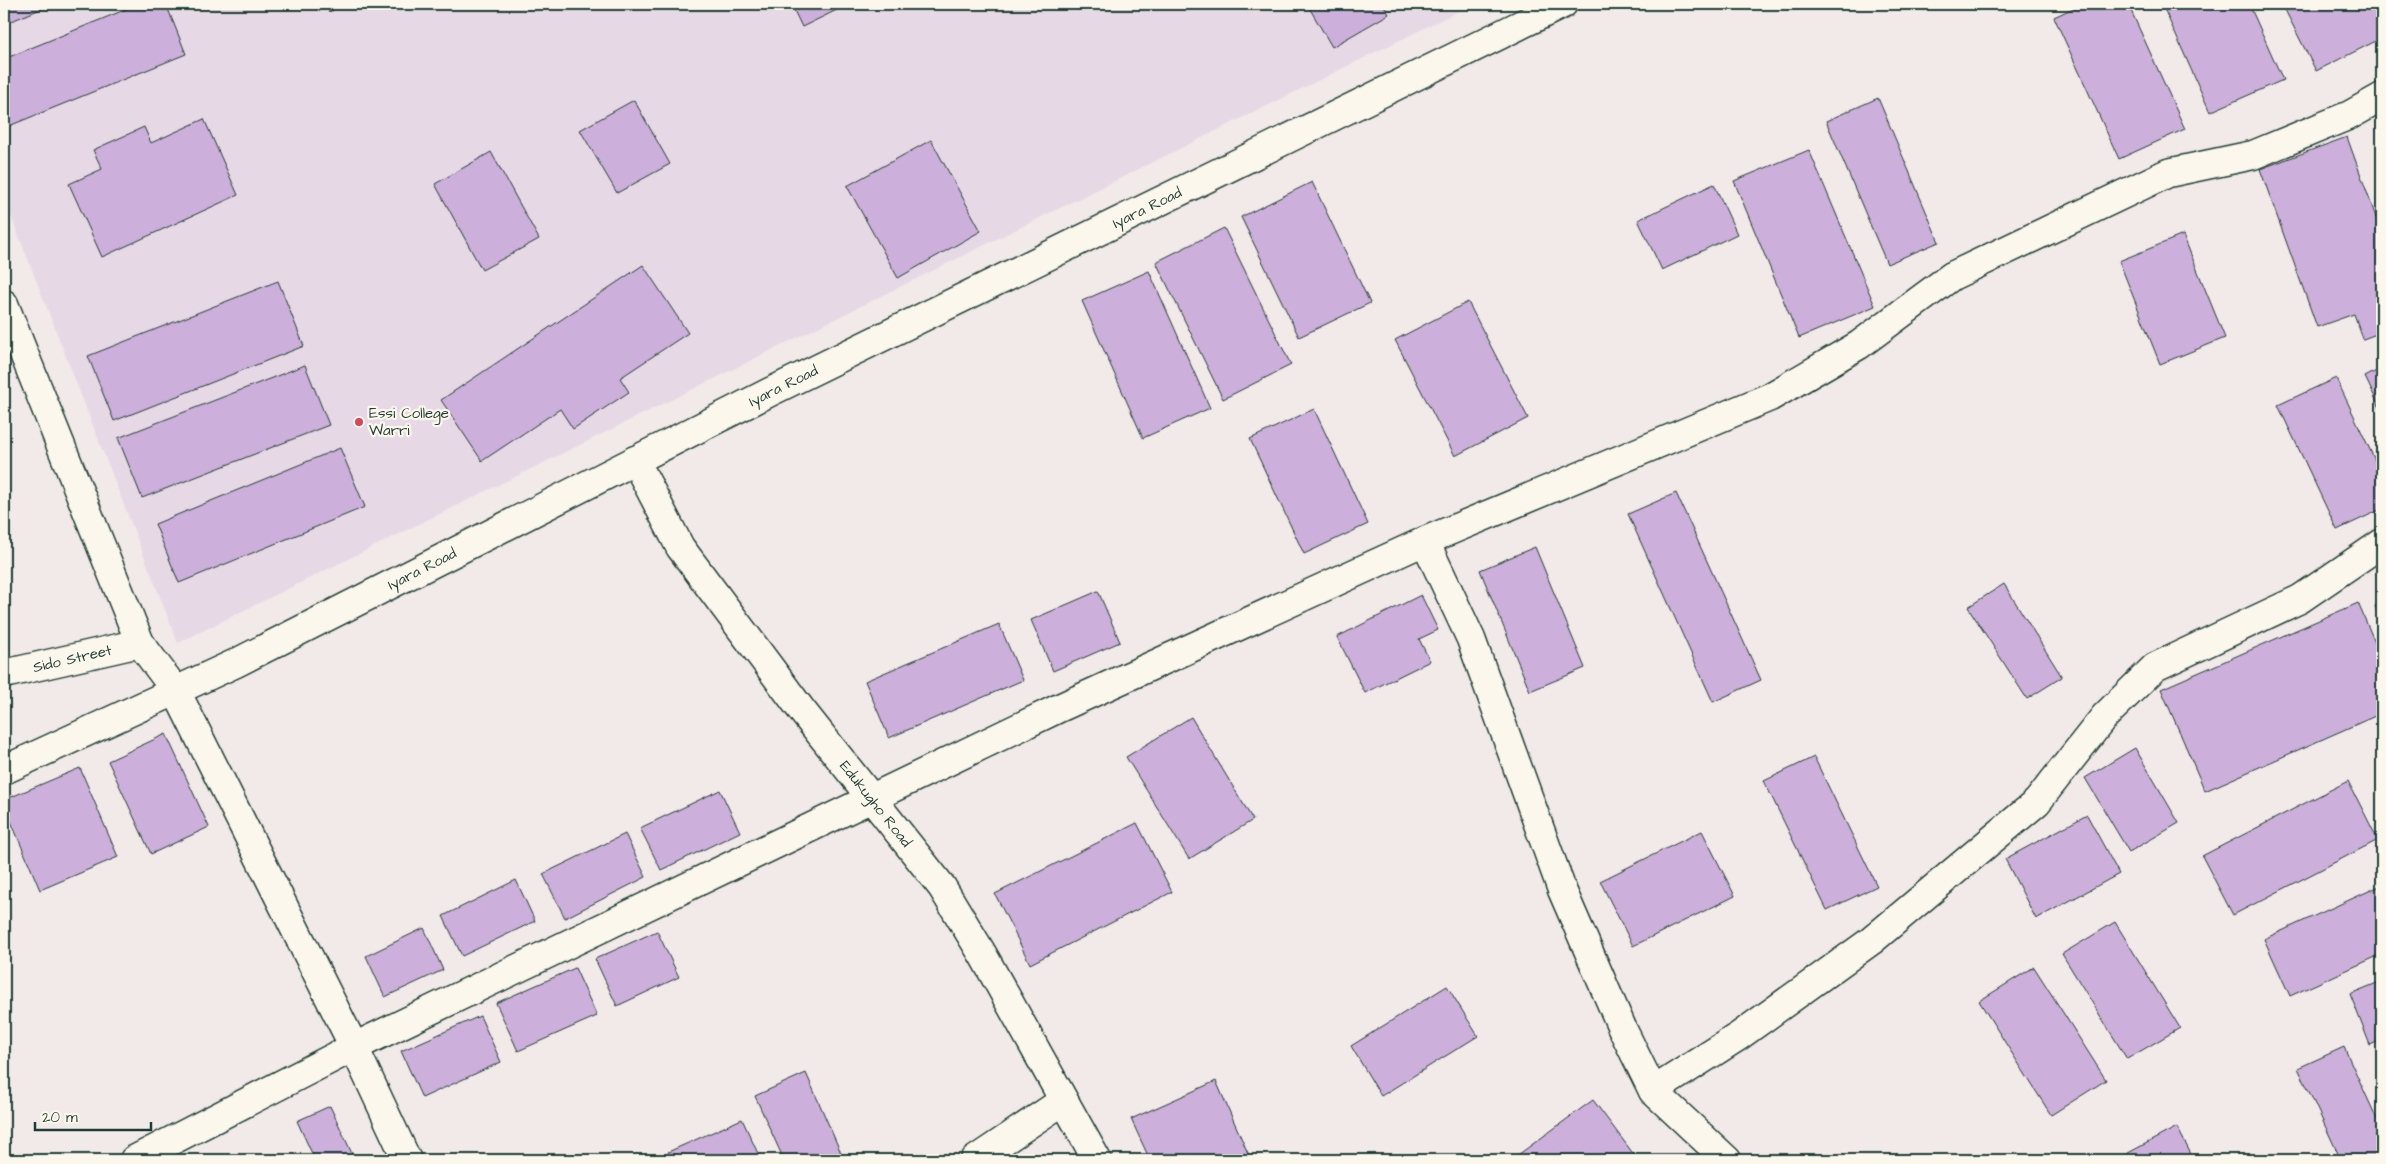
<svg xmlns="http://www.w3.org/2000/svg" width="2386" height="1164" font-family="'Architects Daughter',sans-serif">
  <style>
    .built { fill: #e7d8e5 }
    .building { fill: #ccafdb; stroke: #1f3d34 }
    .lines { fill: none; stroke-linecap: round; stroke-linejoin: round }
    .street-casing { stroke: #1f3d34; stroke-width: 31 }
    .street { stroke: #fbf7ec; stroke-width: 28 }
    .poi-dot { fill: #d1495b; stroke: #fbf7ec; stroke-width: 2 }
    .labels { text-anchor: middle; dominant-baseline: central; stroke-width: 4.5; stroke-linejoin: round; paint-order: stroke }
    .street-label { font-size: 15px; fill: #1f3d34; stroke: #fbf7ec }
    .poi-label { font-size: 15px; fill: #1f3d34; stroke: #fbf7ec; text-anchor: start }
  </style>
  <rect width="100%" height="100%" fill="#f2e9e9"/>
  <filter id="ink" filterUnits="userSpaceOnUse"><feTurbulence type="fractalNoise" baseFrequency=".02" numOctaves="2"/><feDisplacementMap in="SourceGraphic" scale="10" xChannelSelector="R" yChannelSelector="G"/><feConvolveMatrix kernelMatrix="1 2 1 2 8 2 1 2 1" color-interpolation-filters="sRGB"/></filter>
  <g filter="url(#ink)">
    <path class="built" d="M4 4H1473L178 643 4 198Z"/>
    <path class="building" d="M4 4H53L4 24Z
      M139 4H166L186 54 4 128V59Z
      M325 4H346L329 12Z
      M791 4H849L802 27Z
      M1307 4H1383L1389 14 1332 47Z
      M2082 4H2128L2185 129 2119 159 2054 17Z
      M2162 4H2249L2283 80 2210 112Z
      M2282 4H2382V38L2316 71Z
      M1878 98 1939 242 1887 264 1826 121Z
      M634 100 670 164 617 193 580 130Z
      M204 119 238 195 102 257 69 184 102 169 93 150 144 127 151 143Z
      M2347 137 2382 234V332L2363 339 2354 314 2317 327 2260 169Z
      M931 140 981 231 898 278 847 186Z
      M1809 150 1875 306 1799 338 1734 181Z
      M491 152 539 239 482 270 435 184Z
      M1312 182 1370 303 1299 337 1241 217Z
      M1714 184 1737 234 1662 270 1638 220Z
      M1224 228 1291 365 1223 399 1156 262Z
      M2183 235 2225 338 2160 364 2119 261Z
      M643 265 688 333 620 378 629 392 573 429 560 409 482 461 441 400Z
      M1149 271 1210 408 1143 438 1082 301Z
      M278 281 304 346 114 421 88 356Z
      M1468 302 1528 418 1455 456 1395 340Z
      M305 365 329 425 142 498 118 438Z
      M2382 368V412L2365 377Z
      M2336 378 2382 475V509L2337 530 2278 405Z
      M1314 409 1368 524 1304 554 1250 439Z
      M340 448 365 507 179 583 155 524Z
      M1676 493 1761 680 1713 702 1628 514Z
      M1535 547 1585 668 1530 691 1480 570Z
      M2004 584 2062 677 2027 699 1968 607Z
      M1098 591 1120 642 1053 671 1031 620Z
      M1421 595 1438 630 1419 639 1430 661 1365 693 1337 637Z
      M2358 603 2382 659V713L2205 791 2161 689Z
      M2382 603V624L2375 606Z
      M999 624 1023 680 889 738 865 681Z
      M1191 717 1253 820 1189 859 1126 757Z
      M166 734 209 827 151 854 108 761Z
      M2135 748 2179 823 2129 852 2085 778Z
      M1814 757 1877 886 1827 910 1764 781Z
      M80 768 118 857 40 890 4 805V800Z
      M2348 781 2378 840 2233 915 2202 856Z
      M720 790 740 832 661 870 640 828Z
      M2087 815 2119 874 2036 919 2005 859Z
      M1137 823 1172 892 1030 964 995 894Z
      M1702 831 1735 896 1633 946 1600 881Z
      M625 834 646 877 565 918 543 874Z
      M516 880 535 921 462 956 443 916Z
      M2382 885V954L2290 996 2264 939Z
      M2115 922 2180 1028 2127 1059 2062 954Z
      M424 928 443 970 385 997 366 956Z
      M657 931 679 977 617 1006 595 959Z
      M2034 967 2106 1080 2051 1115 1979 1001Z
      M575 968 597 1016 518 1051 496 1003Z
      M2382 981V1040L2370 1045 2350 994Z
      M1447 986 1478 1036 1381 1096 1351 1046Z
      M480 1016 501 1062 422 1098 401 1051Z
      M2344 1047 2382 1130V1160H2341L2298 1068Z
      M806 1073 841 1153 826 1160H784L755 1096Z
      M1216 1081 1251 1160H1150L1131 1119Z
      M1593 1100 1638 1160H1511Z
      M330 1106 355 1160H315L297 1121Z
      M742 1119 761 1160H672L668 1152Z
      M2177 1127 2194 1160H2115Z"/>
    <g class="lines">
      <g class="street-casing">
        <g id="street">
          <path d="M4 304 140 643 176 691 354 1047 407 1160"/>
          <path id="s1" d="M635 460 680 547 803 712 942 887 983 955 1097 1160"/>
          <path d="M1425 541 1471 639 1562 890 1623 1030 1653 1091 1727 1160"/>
          <path id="s2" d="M4 674 140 643"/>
          <path id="s3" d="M4 770 236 663 770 392 1563 4"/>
          <path d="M1653 1091 1739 1036 1871 941 2037 802 2105 716 2155 667 2300 599 2382 543"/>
          <path d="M134 1160 354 1047 1057 709 1425 541 1770 397 1859 345 1952 276 2168 173 2253 155 2350 115 2382 97"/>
          <path d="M975 1160 1063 1101"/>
        </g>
      </g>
      <use href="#street" class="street"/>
    </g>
  </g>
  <circle class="poi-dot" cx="359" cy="422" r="5"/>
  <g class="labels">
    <g class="street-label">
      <text stroke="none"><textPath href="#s3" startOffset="1274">Iyara Road</textPath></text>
      <text stroke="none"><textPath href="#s3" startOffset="869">Iyara Road</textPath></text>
      <text stroke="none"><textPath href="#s3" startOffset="464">Iyara Road</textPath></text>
      <text stroke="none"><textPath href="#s2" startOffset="70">Sido Street</textPath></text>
      <text stroke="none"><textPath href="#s1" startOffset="421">Edukugho Road</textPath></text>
    </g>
    <g class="poi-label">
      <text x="369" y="413">Essi College<tspan x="369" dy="17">Warri</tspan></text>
    </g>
  </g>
  <rect width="2386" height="1164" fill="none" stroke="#fbf7ec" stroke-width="20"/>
  <rect x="10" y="10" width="2366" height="1144" fill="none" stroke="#1f3d34" stroke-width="2" filter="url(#ink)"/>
  <path d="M35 1122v8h116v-8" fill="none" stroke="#1f3d34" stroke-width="2.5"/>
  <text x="42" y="1122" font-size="15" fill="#1f3d34" stroke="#fbf7ec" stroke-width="4" paint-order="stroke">20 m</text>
</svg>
